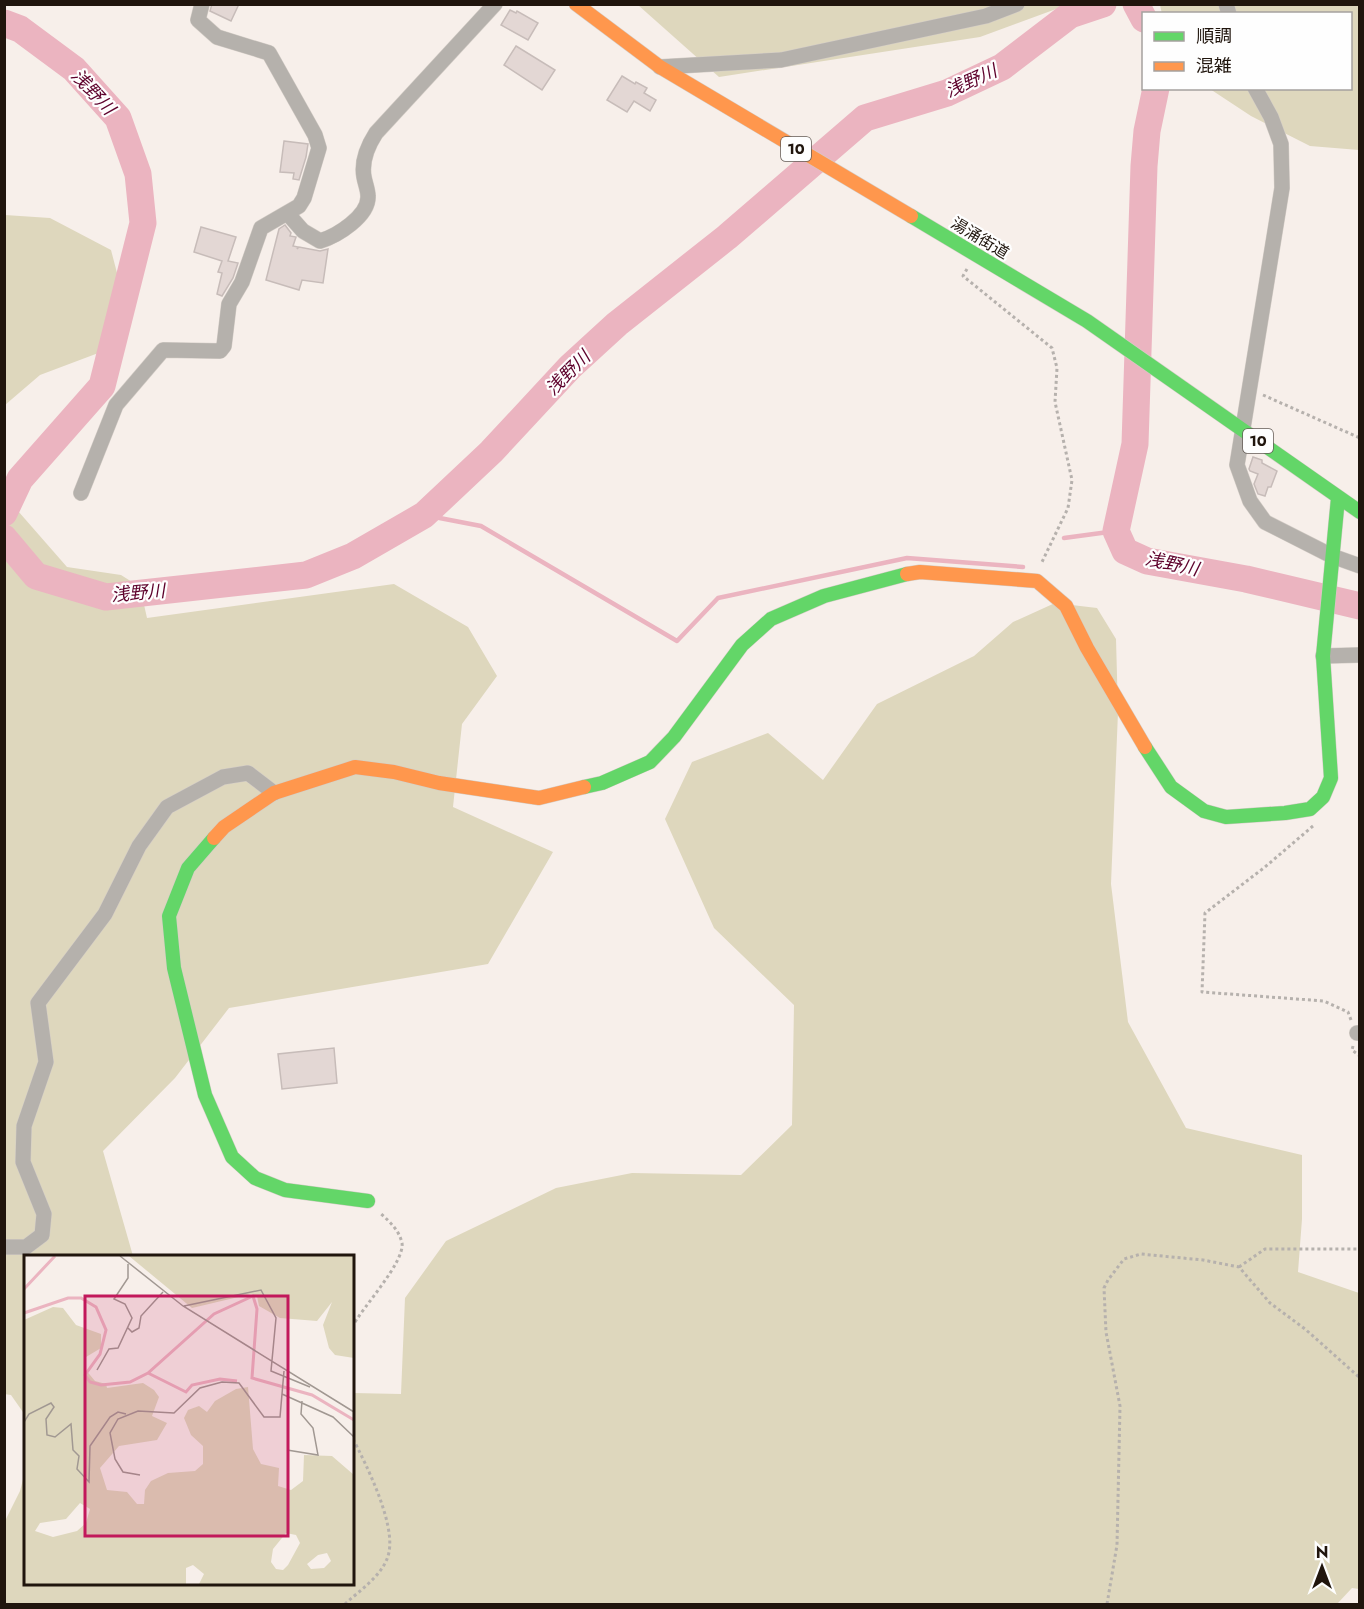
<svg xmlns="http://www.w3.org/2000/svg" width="1364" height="1609" font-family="Jost,'Noto Sans JP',sans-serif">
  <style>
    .green { fill: #ded7bd }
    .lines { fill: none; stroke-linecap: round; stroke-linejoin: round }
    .stream { stroke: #ebb4c0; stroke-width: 4.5 }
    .river { stroke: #ebb4c0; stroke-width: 27 }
    .building { fill: #e3d7d4; stroke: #c7bcb9; stroke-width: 1.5 }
    .street-casing { stroke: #d4cdc7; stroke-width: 16 }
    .fast-casing { stroke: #d4cdc7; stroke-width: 15 }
    .slow-casing { stroke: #d4cdc7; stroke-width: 15 }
    .path { stroke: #b6b1ad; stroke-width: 3; stroke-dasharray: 3 3; stroke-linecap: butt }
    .street { stroke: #b5b1ac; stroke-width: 15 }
    .fast { stroke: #63d668; stroke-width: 14 }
    .slow { stroke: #ff974d; stroke-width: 14 }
    .labels { text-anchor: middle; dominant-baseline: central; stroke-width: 4.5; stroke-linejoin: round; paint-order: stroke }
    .shield { fill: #fefefe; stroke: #635b55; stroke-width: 1.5 }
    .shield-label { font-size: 15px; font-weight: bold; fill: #20150d }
    .street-label { font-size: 16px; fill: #20150d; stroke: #fefefe }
    .water-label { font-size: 18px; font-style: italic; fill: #5d002b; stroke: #fefefe }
    .inset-river { fill: none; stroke: #ebb4c0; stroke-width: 3 }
    .inset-road { fill: none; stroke: #a19892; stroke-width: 1.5 }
    .view { fill: #c2185b; fill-opacity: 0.15; stroke: #c2185b; stroke-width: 3 }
    .inset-edge { fill: none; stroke: #20150d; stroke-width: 3 }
  </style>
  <rect width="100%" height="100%" fill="#f7efea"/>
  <path class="green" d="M638 5H1067L980 37 719 77Z
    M1160 5H1359V150L1310 146 1251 116 1210 89 1350 88V14H1162Z
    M5 215 50 218 111 250 122 292 109 349 40 375 5 405V413Z
    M4 495 67 567 121 575 140 587 147 618 394 584 468 627 497 676 462 724 453 807 553 852 488 964 229 1008 175 1078 103 1151 133 1256H26L25 1415 11 1395 4 1394Z
    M1055 603 1097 608 1116 639 1118 712 1111 884 1128 1022 1186 1128 1302 1155V1219L1298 1272 1359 1293V1589L1352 1588 1337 1604H5V1521L20 1491 25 1472 26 1584H352L353 1393 401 1394 405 1298 446 1241 556 1188 632 1173 741 1175 792 1125 794 1005 714 928 665 819 692 762 768 733 823 780 877 704 974 656 1013 622Z"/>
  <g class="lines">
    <path class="stream" d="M424 515 481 526 677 641 718 598 907 558 1023 567
      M1064 538 1116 531"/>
    <path class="river" d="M1136 4 1144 19
      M4 23 20 29 74 69 118 118 138 174 143 223 102 386 20 479 4 513
      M1156 88 1147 131 1144 166 1135 444 1116 531 1125 551 1147 561 1246 579 1360 606
      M4 538 36 576 106 597 306 575 353 556 424 515 491 452 570 367 617 324 727 237 865 118 947 93 1002 67 1070 15 1103 4"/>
  </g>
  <path class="building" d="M212 4H239L231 21 210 11Z
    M510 10 516 13 517 11 538 23 528 40 501 25Z
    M516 46 555 70 542 90 504 65Z
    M622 76 635 84 636 82 647 88 644 93 656 100 650 111 634 101 627 112 607 100Z
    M284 141 308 144 306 157 299 180 293 179 294 173 280 172Z
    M285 225 291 233 290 236 296 237 293 246 298 247 297 249 299 247 320 251 328 249 323 283 302 280 299 290 266 280 279 229Z
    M201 227 236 237 228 261 238 263 233 278 222 296 217 294 222 273 218 272 222 261 194 252Z
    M1253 457 1262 460V463L1277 471 1271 487H1268L1265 496 1258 494 1254 484 1258 474 1250 471 1249 469Z
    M334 1048 337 1083 282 1089 278 1054Z"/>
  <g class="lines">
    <g class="street-casing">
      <path id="street" d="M1226 4 1229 14
        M660 67 781 60 986 16 1017 4
        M1255 88 1271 117 1281 144 1282 188 1237 465 1250 501 1265 522 1332 556 1360 566
        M287 213 303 231 320 241C337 236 369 216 368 196 368 190 365 183 364 177 361 161 367 147 376 133L495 4
        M81 493 116 405 163 350 220 351 224 346 229 304 242 282 261 228 299 206 304 198 319 148 315 135 269 53 217 37 198 20 202 4
        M1323 656 1360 655
        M1357 1033H1360
        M4 1247H26L42 1235 44 1214 23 1162 24 1126 46 1062 38 1003 105 914 139 846 167 807 223 777 248 773 274 793"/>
    </g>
    <g class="fast-casing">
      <path id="fast" d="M911 216 1087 321 1360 512
        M1145 747 1171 787 1204 811 1226 817 1285 813 1310 809 1323 797 1331 778 1323 656 1338 498
        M584 787 602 783 650 762 674 737 742 645 771 619 824 596 907 574
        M214 838 188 868 169 916 174 968 205 1095 232 1157 255 1178 285 1190 368 1201"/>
    </g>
    <g class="slow-casing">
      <path id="slow" d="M576 4 660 67 911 216
        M907 574 920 572 1037 581 1066 606 1087 648 1145 747
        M214 838 224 827 274 793 355 767 394 772 439 783 539 798 584 787"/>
    </g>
    <path class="path" d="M967 269 963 276 1052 348 1057 368 1055 402 1072 480 1068 508 1041 564
      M1263 395 1360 438
      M1313 826 1265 867 1205 913 1202 992 1324 1001 1348 1012 1351 1020
      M1353 1046 1352 1050 1360 1056
      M1239 1267 1265 1249H1360
      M352 1327C362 1308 405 1262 402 1243 399 1230 390 1222 380 1213
      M345 1604C360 1590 385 1574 389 1552 395 1522 366 1464 352 1437
      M1107 1604 1117 1545 1120 1406 1106 1332 1104 1288 1108 1280 1124 1259 1141 1254 1203 1260 1239 1267 1270 1303 1305 1329 1360 1378"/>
    <use href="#street" class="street"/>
    <use href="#fast" class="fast"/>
    <use href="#slow" class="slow"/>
  </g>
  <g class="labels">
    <g class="shield">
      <rect x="781" y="137" width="30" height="24" rx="4.5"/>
      <rect x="1243" y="429" width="30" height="24" rx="4.5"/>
    </g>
    <g class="shield-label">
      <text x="796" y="149">10</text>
      <text x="1258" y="441">10</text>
    </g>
    <g class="street-label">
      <text transform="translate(980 238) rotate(31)">湯涌街道</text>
    </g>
    <g class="water-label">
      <text transform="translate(971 81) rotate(-24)">浅野川</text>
      <text transform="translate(93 92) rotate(47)">浅野川</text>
      <text transform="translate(568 373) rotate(-45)">浅野川</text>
      <text transform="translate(1172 564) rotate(12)">浅野川</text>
      <text transform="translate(138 593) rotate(-5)">浅野川</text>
    </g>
  </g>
  <g transform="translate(24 1255)">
    <rect width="330" height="330" fill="#f7efea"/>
    <path d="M105 1H330V103L311 100 305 93 299 70 308 47 293 66 256 63 235 51 233 41 227 39 168 53ZM29 52 39 53 52 70 77 79V93L62 102 61 114 71 126 82 129 83 133 119 128 130 135 135 142 128 161 143 168 133 185 95 191 76 213 83 235 103 237 113 249H120L121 235 127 226 144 218 171 216 179 209V191L167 180 160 163 164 155 175 151 183 157 191 146 212 134 224 132 229 194 237 209 255 213 254 231 267 235 279 226 280 200 308 201 330 220V329H175L180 319 169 310 162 313V329H0V65ZM56 248 66 254 62 268 53 276 29 282 11 276 16 268 42 264ZM262 278 272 280 276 288 264 310 259 315 252 314 247 307 249 294ZM303 298 307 306 300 313 287 314 283 309 294 300Z" fill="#ded7bd" fill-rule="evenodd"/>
    <path class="inset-river" d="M0 34 31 1M0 58 44 43H57L72 52 82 75 76 99 61 120 66 127 77 130 106 127 124 118 190 59 229 41 233 54 228 123 288 140 330 165M124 118 162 137 168 130 196 124 213 126"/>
    <path class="inset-road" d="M96 1 159 51 330 157M160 51 237 35 252 63 247 116 286 132M104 73 108 77 115 73 117 61 139 37M73 115 85 94 94 93 108 63 101 49 90 44 104 23V9M258 139 309 162 330 182M0 167 5 159 27 148 30 152 22 164 23 180 31 182 47 169 49 195 55 201 53 214 65 227 66 191 86 162 94 157 102 159M263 195 294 200 289 173 277 159 278 146M116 220 99 217 91 204 86 178 94 164 114 156 150 158 176 133 198 127 215 128 240 162H256L260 116"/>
    <path class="view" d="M61 41H264V281H61Z"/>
    <rect width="330" height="330" class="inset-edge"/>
  </g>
  <rect width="1364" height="1609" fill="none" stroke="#20150d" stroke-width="12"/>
  <rect x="1142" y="12" width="210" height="78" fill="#fefefe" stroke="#a5a19e" stroke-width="1.5"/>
  <rect x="1154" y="32" width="30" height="9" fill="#63d668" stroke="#a5a19e" stroke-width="1.5"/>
  <text x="1196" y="42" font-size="18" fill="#20150d">順調</text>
  <rect x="1154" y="62" width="30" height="9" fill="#ff974d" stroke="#a5a19e" stroke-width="1.5"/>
  <text x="1196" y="72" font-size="18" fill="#20150d">混雑</text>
  <g transform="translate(1322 1567)" stroke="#fefefe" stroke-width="4.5" paint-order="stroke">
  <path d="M0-4.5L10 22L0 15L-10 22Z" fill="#20150d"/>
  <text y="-9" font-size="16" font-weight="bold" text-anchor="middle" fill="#20150d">N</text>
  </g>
</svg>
